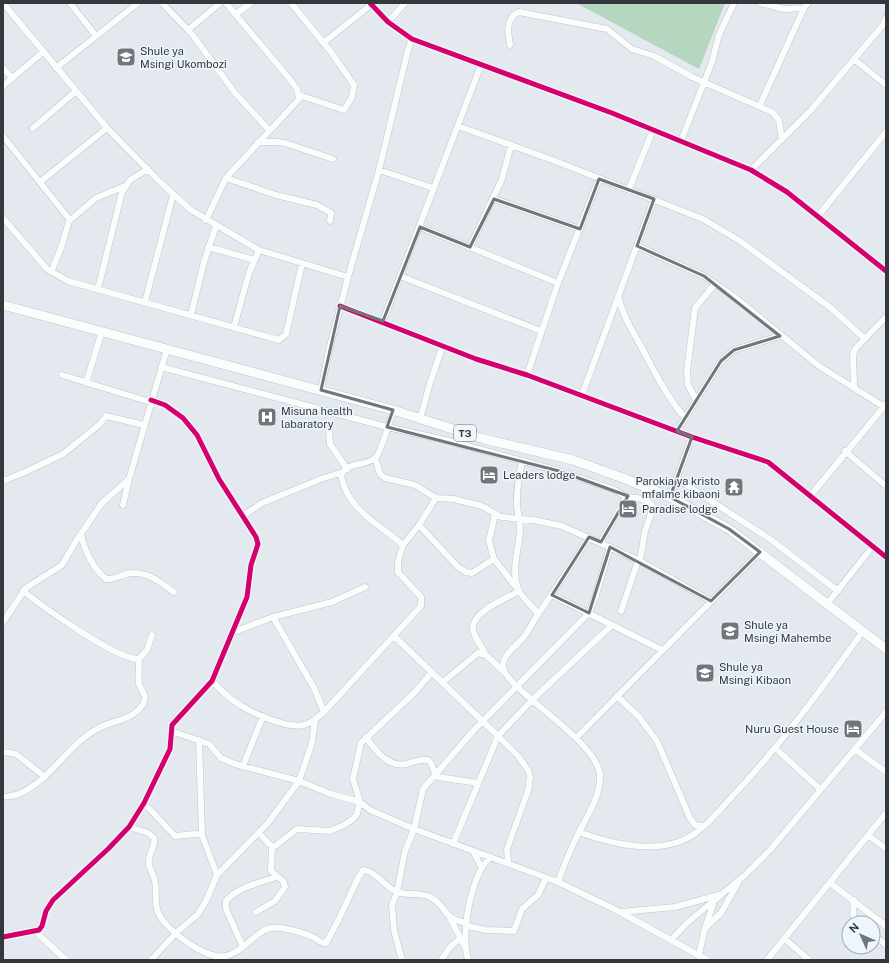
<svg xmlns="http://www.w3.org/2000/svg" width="889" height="963" font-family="'Public Sans',sans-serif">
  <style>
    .green { fill: #b5d6bf }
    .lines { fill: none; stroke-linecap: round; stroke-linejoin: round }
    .minor-casing { stroke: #c0c5c9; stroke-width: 7 }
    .highway-casing { stroke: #c0c5c9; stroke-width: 10 }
    .minor { stroke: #fbfcfc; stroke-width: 6 }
    .highway { stroke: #fbfcfc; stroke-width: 9 }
    .cycleway-casing { stroke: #eef6fd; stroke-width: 8 }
    .cycleway { stroke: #d6006c; stroke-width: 5 }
    .marked { fill: none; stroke: #71767a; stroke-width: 3; stroke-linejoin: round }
    .labels { text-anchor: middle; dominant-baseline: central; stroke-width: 3; stroke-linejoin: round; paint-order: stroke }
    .shield { fill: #eef6fd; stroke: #6c7176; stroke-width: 1 }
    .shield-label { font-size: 10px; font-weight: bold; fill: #34383c }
    .poi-label { font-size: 11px; fill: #34383c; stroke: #eef6fd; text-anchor: start }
  </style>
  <rect width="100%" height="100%" fill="#e3e9ee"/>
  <path class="green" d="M576 3H725L699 69Z"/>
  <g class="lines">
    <g class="minor-casing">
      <path id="minor" d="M3 3 107 128 160 182 191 210 259 250 348 277
        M70 3 96 36
        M162 3 192 34 235 93 269 130
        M291 3 331 52 354 85 352 97 344 110 299 95
        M370 3 388 22 412 39 612 113 751 170 787 192 886 271
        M760 3 784 9 804 8
        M236 14 251 3
        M388 22 405 3
        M188 30 220 3
        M323 43 372 4
        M510 45C508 33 505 18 519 12L607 29 632 49 654 56 692 77 772 112 779 120 782 140
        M855 60 886 85
        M3 68 12 78
        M56 68 138 3
        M3 86 43 52
        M760 105 804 8 808 3
        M458 126 555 161 703 219 740 241 831 308 865 339
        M33 128 76 91
        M3 136 70 220
        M681 141 712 62 719 35 734 3
        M258 142H277L285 143 333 159
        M379 170 433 188
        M751 170 811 110 883 25 886 18
        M226 178 276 195 317 205 331 213 330 221
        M40 182 107 128
        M629 189 653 130
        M494 199 580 229
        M818 216 886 132
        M3 218 47 269 68 281 279 340 286 334 302 264
        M206 220 226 178 299 99 297 89 288 77 226 3
        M420 227 558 283
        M637 246 704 276 736 298 819 366 886 408
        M208 247 255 260
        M470 247 502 179 511 145
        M51 272 61 248 69 221 96 198 125 186
        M400 276 541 331
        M98 289 122 192 130 180 148 169
        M618 296C623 317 634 333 644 352 656 375 668 398 685 418
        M145 302 173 195
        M340 306 476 359 527 375 692 437 768 462 886 557
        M191 315 204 262 216 226
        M383 321 481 65
        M234 327 249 273 259 250
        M161 367 387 427 449 441 559 471 615 490 626 497 625 500 601 542
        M62 375 150 402
        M527 375 558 283 599 179
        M86 383 102 331
        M854 386 853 355 855 349 886 317
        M321 390 329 350 348 277 379 170 408 50 412 39
        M582 395 654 199
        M696 400 688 385 687 371 695 308 715 284
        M420 419 430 383 443 345
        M329 430 330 444 347 469
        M677 431 721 361 734 350 780 336
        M845 451 886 486
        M375 458 380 474 385 478 415 485 436 498 454 499 482 506 501 517 533 520 562 526 640 561 711 601
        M522 461C519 476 516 490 517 506 518 515 520 522 520 530 519 551 510 570 519 591 521 596 534 608 538 614
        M677 479 770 539 838 591
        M3 481 25 472 63 454 100 424 106 416 144 425
        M811 495 886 404
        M626 497C635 498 649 498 653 508L645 531 640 561
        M670 497 692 437
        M123 505 129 479
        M244 515 262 503 321 479 343 472
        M419 525 458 567 466 572 472 573 494 559 489 541 495 514
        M81 534C85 552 92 567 106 579 113 580 119 576 126 574 145 569 160 582 174 592
        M403 545 419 525 436 498
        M23 591C42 606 118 661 139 659L147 650 152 635
        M552 595 662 650
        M827 604 873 546
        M621 611 638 561
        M273 617 314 688 324 712
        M3 622 26 588 62 565 76 541 102 503 129 479 167 349
        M234 632 273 617 332 602 365 587
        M394 636 498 736 518 756 528 770 530 777 528 791 507 849 508 863
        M486 655C482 647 475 639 473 630 470 612 506 599 519 591L494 559
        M212 681C221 690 229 699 240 705 254 714 288 729 304 725 312 723 318 717 324 712L421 606V597L398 572V562L403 545C379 524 347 510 341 475 347 461 366 467 376 457 381 452 390 420 393 410
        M443 682 478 653 486 655 503 671
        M617 696 639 717 657 741 690 818 695 825 703 826
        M171 731 209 744 221 758 235 764 299 781 331 794 360 802 370 810 414 829 558 882 620 912 707 960
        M366 737C374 749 388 768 406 764 414 762 420 759 428 760 434 764 432 772 438 777L478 783
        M576 738 760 552
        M199 740 202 835 217 875
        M775 748 820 789
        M856 750 886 772
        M3 752 16 754 45 777
        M243 766 263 716
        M3 797C9 796 15 796 21 793 53 778 69 742 101 727 116 720 134 719 143 704 148 695 141 691 139 684 138 677 139 667 139 659
        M144 803 175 836 195 834 202 835
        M129 827 148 833 154 838C156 847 147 855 149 864 150 870 154 875 155 881 157 891 154 902 158 912 164 929 207 961 226 956 243 952 258 929 271 928 283 927 302 932 313 937 318 939 320 944 326 943L338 921 358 878 363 870C376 871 385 887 397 892 407 896 420 892 430 897 448 906 440 918 467 923
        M579 832C609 843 650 853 681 841 700 834 715 815 729 800 779 747 821 690 863 631
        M259 833 269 844 274 847 297 829 330 831 344 825 353 819 357 814 360 802 353 779 361 743 415 692 432 672
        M868 835 886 849
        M453 844 498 736 532 700 612 625
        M473 851 481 867
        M558 882C564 865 571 848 579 832 588 815 601 795 600 775 596 737 499 687 503 664 505 653 516 646 523 638 529 631 533 621 539 613 556 588 573 563 589 537
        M830 883 886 926
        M854 900 853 915 859 923
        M256 912 275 901 285 887 283 881 271 871 272 846
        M620 912 675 907 719 895
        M450 918 466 949
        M467 926 486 930 514 931 522 909 538 895 546 878
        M705 928 713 905
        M36 932 66 960
        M873 934 886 945
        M3 937 39 930 42 926 46 911 53 900 108 849 129 827 144 803 170 749 172 725 212 681 247 597 251 565 258 544 256 537 219 479 197 435 183 418 165 405 151 400
        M672 939 688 922 744 876 770 850 886 712
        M785 939 809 960
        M243 947 226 909V901C238 887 259 883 276 877
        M699 954 705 928 721 913 738 883
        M151 960 176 933 198 914 206 901 217 875 268 823 299 781 312 743 315 720
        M402 960 394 930 392 905 397 892 405 851 414 829 423 789 473 731 589 613 596 595 610 547
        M441 960 451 946 461 938
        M468 960C461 934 469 893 481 869 483 865 487 861 491 857
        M767 960 886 813"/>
    </g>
    <g class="highway-casing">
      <path id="highway" d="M3 305 393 410 484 439 573 460 623 478 670 497 729 529 886 649"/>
    </g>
    <use href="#minor" class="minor"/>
    <use href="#highway" class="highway"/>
    <g class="cycleway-casing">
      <path id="cycleway" d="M370 3 388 22 412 39 612 113 751 170 787 192 886 271
        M340 306 476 359 527 375 692 437 768 462 886 557
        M3 937 39 930 42 926 46 911 53 900 108 849 129 827 144 803 170 749 172 725 212 681 247 597 251 565 258 544 256 537 219 479 197 435 183 418 165 405 151 400"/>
    </g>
    <use href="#cycleway" class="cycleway"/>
  </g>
  <path class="marked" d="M599 179 654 199 637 246 704 276 780 336 734 350 721 361 677 431 692 437 670 497 729 529 760 552 711 601 610 547 589 613 552 595 589 537 601 542 628 496 559 471 387 427 393 410 321 390 340 306 383 321 420 227 470 247 494 199 580 229Z"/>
  <defs>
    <g id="school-square" transform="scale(1)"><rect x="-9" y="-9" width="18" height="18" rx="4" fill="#71767a" stroke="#eef6fd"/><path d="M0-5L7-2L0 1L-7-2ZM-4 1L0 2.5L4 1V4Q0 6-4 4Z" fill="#fff"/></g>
    <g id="hospital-square" transform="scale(1)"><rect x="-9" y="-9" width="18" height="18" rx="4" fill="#71767a" stroke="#eef6fd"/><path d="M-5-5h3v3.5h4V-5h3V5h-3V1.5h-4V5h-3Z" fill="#fff"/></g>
    <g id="hotel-square" transform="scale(1)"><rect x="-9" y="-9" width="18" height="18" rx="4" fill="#71767a" stroke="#eef6fd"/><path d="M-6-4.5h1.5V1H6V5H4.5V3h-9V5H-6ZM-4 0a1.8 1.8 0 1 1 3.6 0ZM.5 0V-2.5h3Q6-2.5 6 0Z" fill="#fff"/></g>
    <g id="temple-square" transform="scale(1)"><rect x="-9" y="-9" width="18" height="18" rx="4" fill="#71767a" stroke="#eef6fd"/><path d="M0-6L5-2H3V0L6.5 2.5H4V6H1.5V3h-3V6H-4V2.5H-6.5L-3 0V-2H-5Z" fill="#fff"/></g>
  </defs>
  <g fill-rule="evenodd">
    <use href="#school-square" x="126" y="57"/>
    <use href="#hospital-square" x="267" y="417"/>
    <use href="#hotel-square" x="489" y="475"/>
    <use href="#temple-square" x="734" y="487"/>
    <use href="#hotel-square" x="628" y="509"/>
    <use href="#school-square" x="730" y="631"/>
    <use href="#school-square" x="705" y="673"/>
    <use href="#hotel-square" x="853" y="729"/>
  </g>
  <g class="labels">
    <rect class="shield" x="454" y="425" width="22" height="16" rx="3"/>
    <g class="shield-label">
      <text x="465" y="433">T3</text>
    </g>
    <g class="poi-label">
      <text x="140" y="51">Shule ya<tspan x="140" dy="13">Msingi Ukombozi</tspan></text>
      <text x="281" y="411">Misuna health<tspan x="281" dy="13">labaratory</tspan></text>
      <text x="503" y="475">Leaders lodge</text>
      <text x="720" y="481" text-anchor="end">Parokia ya kristo<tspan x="720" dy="13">mfalme kibaoni</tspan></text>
      <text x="642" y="509">Paradise lodge</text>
      <text x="744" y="625">Shule ya<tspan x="744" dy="13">Msingi Mahembe</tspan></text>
      <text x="719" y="667">Shule ya<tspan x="719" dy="13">Msingi Kibaon</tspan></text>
      <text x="839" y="729" text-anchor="end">Nuru Guest House</text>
    </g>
  </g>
  <rect width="889" height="963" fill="none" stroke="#34383c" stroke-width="8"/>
  <g transform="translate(861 935) rotate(315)"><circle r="19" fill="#eef6fd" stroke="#a4aab0"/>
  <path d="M0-3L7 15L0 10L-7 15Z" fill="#71767a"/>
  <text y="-6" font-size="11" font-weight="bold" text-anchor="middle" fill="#34383c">N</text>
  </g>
</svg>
